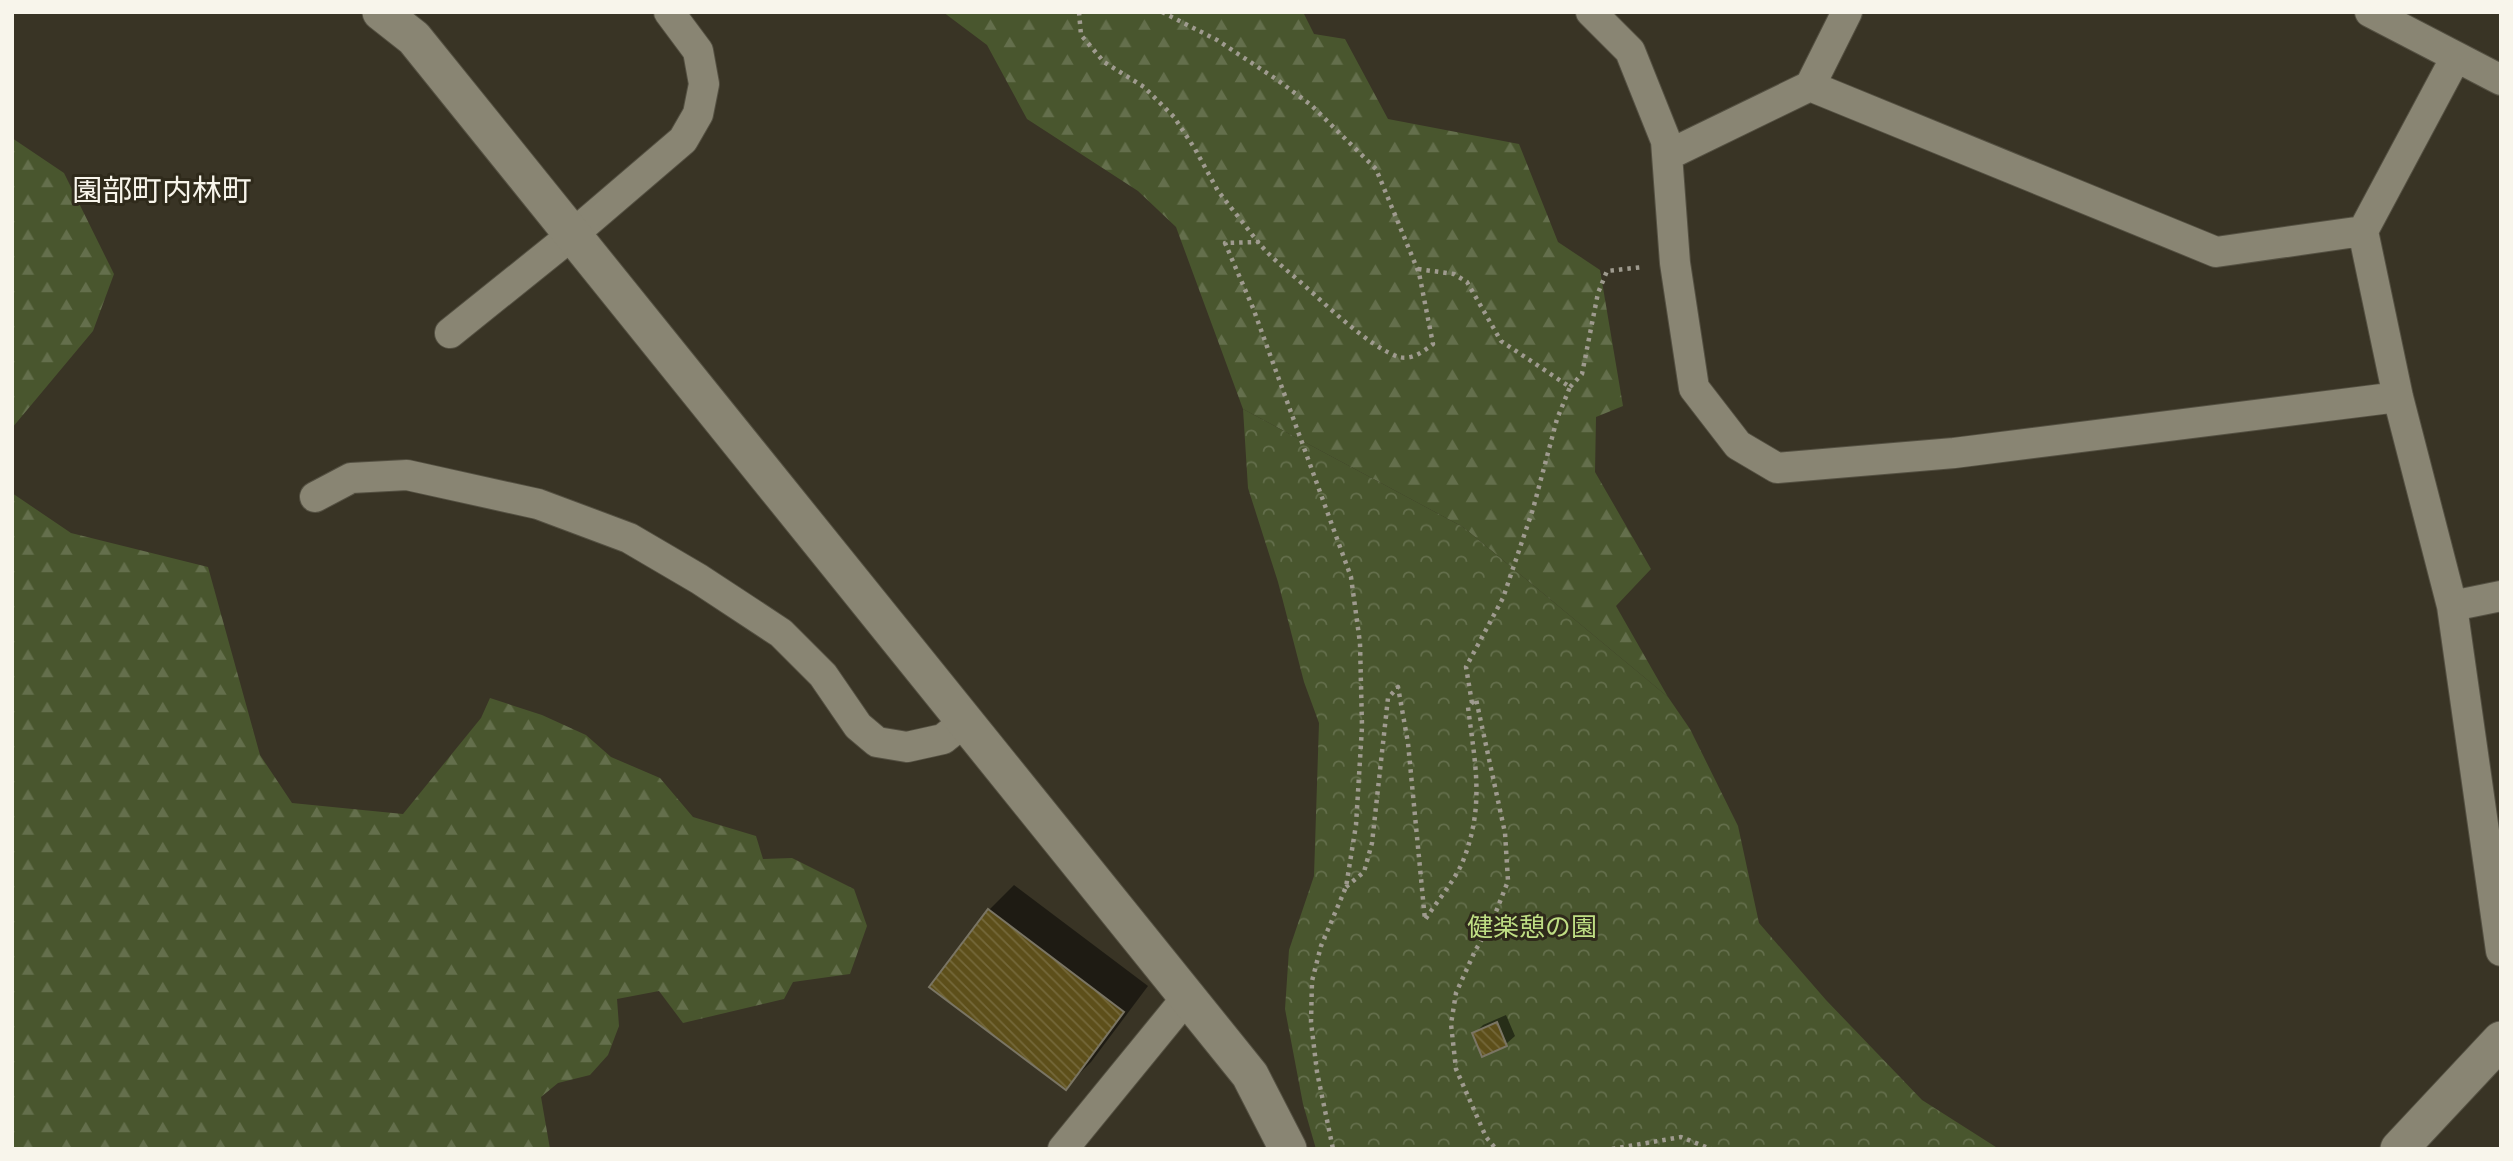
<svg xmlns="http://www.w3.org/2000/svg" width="2513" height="1161" font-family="'PT Sans Narrow','Noto Sans JP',sans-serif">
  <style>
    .forest { fill: url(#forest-firs) }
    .park { fill: url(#park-crowns) }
    .shadow { fill: #0007 }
    .building { fill: url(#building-back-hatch); stroke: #7a7564; stroke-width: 2 }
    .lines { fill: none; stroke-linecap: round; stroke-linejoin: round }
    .minor-casing { stroke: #545042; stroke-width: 32 }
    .tertiary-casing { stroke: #545042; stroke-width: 39 }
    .path { stroke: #9f9b8f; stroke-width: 4.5; stroke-dasharray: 3.5 5; stroke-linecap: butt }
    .minor { stroke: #898573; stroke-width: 30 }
    .tertiary { stroke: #898573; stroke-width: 37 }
    .labels { text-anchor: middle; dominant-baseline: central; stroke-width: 6; stroke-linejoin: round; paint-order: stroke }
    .park-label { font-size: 26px; fill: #bfde84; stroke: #2f2a1b }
    .quarter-label { font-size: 30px; fill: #f8f5eb; stroke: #2f2a1b }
  </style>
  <defs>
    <pattern id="forest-firs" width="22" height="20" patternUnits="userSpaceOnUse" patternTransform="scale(1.75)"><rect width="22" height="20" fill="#49562e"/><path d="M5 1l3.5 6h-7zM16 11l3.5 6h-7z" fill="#646f4c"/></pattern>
    <pattern id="park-crowns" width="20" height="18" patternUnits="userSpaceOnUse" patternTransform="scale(1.75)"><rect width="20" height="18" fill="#49562e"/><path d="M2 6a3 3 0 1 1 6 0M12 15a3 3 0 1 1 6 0" fill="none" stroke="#646f4c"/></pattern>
    <pattern id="building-back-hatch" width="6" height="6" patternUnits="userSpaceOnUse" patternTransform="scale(1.75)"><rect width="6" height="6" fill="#5d4f1a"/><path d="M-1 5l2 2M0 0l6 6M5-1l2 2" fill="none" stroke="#75693b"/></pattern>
  </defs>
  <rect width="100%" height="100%" fill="#393425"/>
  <path class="forest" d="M943 12H1303L1314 34 1345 39 1388 119 1519 144 1558 242 1600 270 1623 406 1596 417 1595 472 1651 569 1616 606 1668 697 1463 527 1243 409 1176 227 1138 191 1027 119 987 45Z
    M12 138 64 173 114 274 93 331 12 428Z
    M12 493 71 533 208 567 260 755 292 803 403 814 481 718 490 698 542 715 586 735 611 757 660 778 693 817 756 836 763 859 792 858 854 889 867 926 850 974 793 982 784 999 683 1023 659 991 617 999 619 1026 608 1055 590 1075 558 1083 541 1097 550 1149H12Z"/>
  <path class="park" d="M1243 409 1463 527 1668 697 1690 729 1738 826 1759 923 1826 1000 1922 1100 1999 1149H1316L1303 1104 1285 1009 1289 950 1314 876 1319 723 1304 682 1278 582 1248 488Z"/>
  <path class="shadow" d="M1014 885 1148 986 1091 1062 1066 1087 932 986 989 910Z
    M1506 1015 1515 1036 1506 1044 1483 1054 1474 1034 1483 1025Z"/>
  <path class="building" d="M988 909 1124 1012 1066 1090 929 987Z
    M1497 1022 1507 1046 1482 1057 1472 1033Z"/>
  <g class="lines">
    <g class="minor-casing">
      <path id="minor" d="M1591 12 1630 51 1666 141 1675 263 1694 388 1738 445 1777 468 1954 453 2398 397
        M2370 12 2501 80
        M2456 57 2363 231 2398 397 2452 606 2501 951
        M1810 86 1847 12
        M1668 155 1810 86 2216 252 2363 231
        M450 333 572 235 683 140 698 114 704 84 698 51 669 12
        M315 497 351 478 407 475 538 504 629 538 699 579 781 633 823 675 858 726 877 742 907 747 943 739 964 722
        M2452 606 2501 596
        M1063 1149 1188 996"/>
    </g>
    <g class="tertiary-casing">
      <path id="tertiary" d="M381 12 414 38 1250 1075 1288 1149
        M2399 1149 2501 1040"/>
    </g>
    <path class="path" d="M1079 12 1081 35 1104 62 1144 87 1174 117 1195 149 1218 191 1258 242 1225 243 1253 308 1351 577 1360 643 1362 727 1356 825 1346 887 1321 946 1312 981 1311 1022 1317 1072 1333 1149
      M1162 12 1217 40 1276 79 1311 105 1376 169 1419 273 1433 344C1423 352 1412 360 1399 357 1371 348 1327 306 1305 286 1288 271 1272 259 1258 242
      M1418 269 1454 274 1467 282 1501 341 1570 387 1557 419 1533 509 1503 598 1466 667 1472 703
      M1570 387 1582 374 1598 293 1607 271 1643 267
      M1346 887 1364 872 1372 843 1388 698 1398 687 1408 743 1425 920C1437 901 1454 882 1463 861 1485 805 1475 764 1468 707L1476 699 1505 833 1508 881 1492 922 1475 951 1456 993 1451 1024 1456 1069 1486 1137 1496 1149
      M1612 1149 1681 1137 1711 1149"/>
    <use href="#minor" class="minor"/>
    <use href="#tertiary" class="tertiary"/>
  </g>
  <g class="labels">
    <g class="park-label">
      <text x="1532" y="926">健楽憩の園</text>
    </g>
    <g class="quarter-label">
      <text x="162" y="189">園部町内林町</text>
    </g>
  </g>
  <rect width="2513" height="1161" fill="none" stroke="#f8f5eb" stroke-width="28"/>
</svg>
